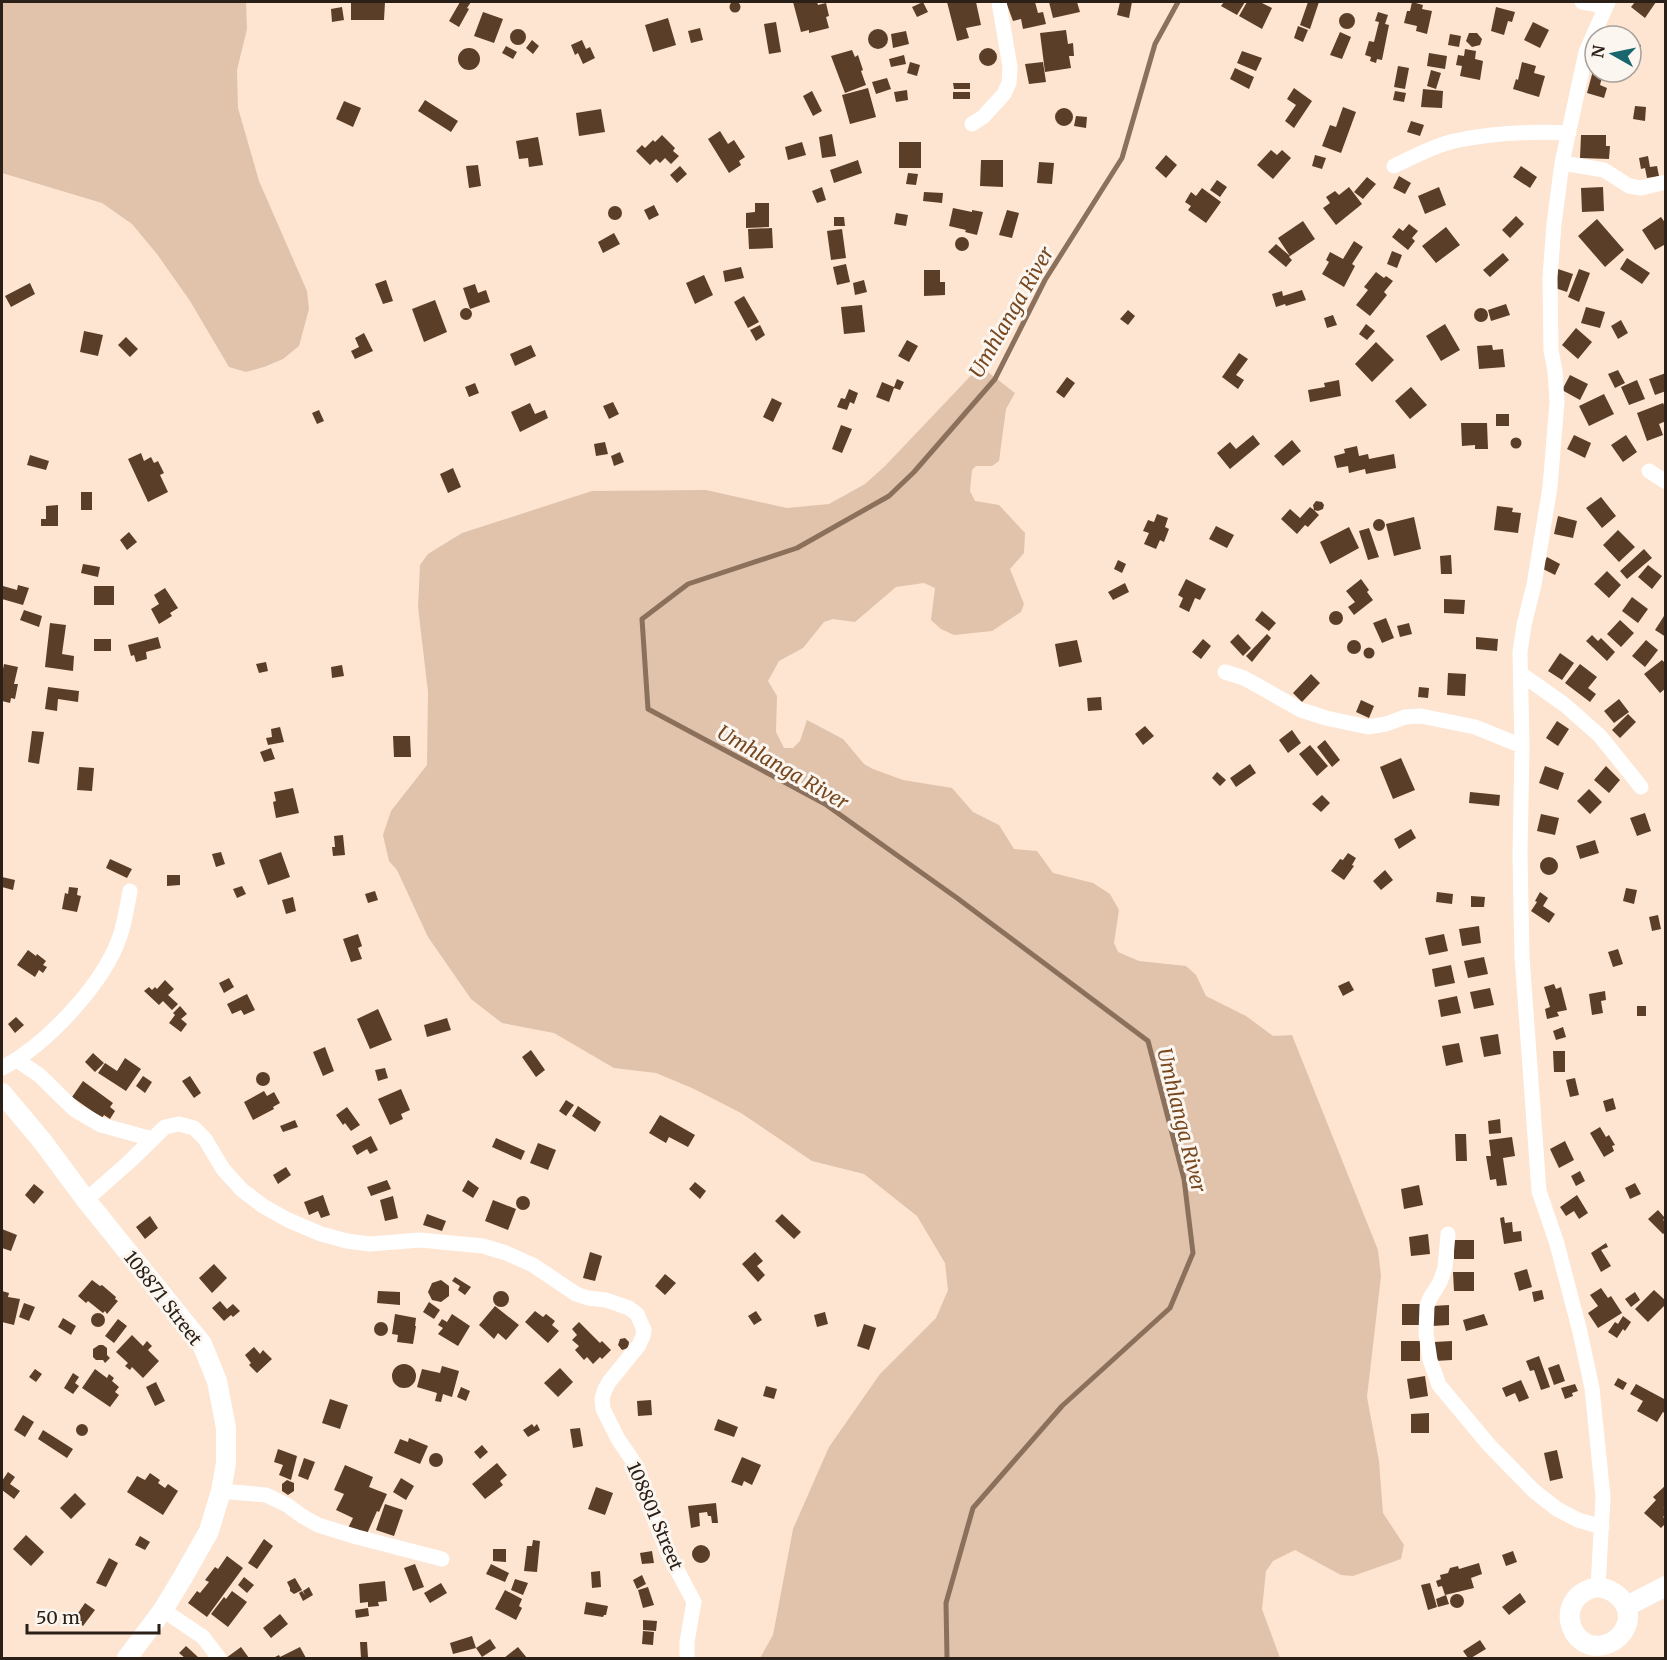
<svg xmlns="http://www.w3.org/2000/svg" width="1667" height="1660" font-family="Merriweather,serif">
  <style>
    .green { fill: #e1c3ac }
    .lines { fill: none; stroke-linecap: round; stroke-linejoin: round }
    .stream { stroke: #8b705c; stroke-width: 5 }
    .building { fill: #5b3e27 }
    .minor { stroke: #fff; stroke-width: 15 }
    .tertiary { stroke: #fff; stroke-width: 20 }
    .labels { text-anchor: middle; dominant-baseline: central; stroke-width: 6; stroke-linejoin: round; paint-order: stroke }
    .street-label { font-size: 18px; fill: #2b2018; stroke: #fcf6f1 }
    .water-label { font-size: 20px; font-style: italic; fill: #77481f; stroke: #fcf6f1 }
  </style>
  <rect width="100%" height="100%" fill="#fde5d2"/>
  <path class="green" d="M2 2H246L247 29 237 70 238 108 259 181 307 291 309 309 299 346 283 359 264 367 246 372 229 367 190 301 157 254 132 224 102 203 2 173Z
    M980 366 1015 393 1006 409 999 461 992 466H976L972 470 970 491 975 501 999 505 1025 533 1024 553 1010 569 1024 604 1021 612 992 631 954 635 941 629 931 620 935 588 924 583 896 587 855 622 833 619 824 622 803 648 779 661 768 681 777 696 776 732 784 748H793L800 741 807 720 843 739 864 764 873 769 903 780 952 788 973 812 999 825 1014 849 1037 851 1053 873 1093 883 1110 894 1119 910 1114 943 1118 952 1139 961 1186 966 1196 975 1206 996 1246 1016 1273 1036 1292 1035 1378 1250 1381 1276 1367 1397 1379 1461 1383 1513 1404 1545 1401 1559 1353 1576 1341 1575 1295 1550 1273 1561 1266 1571 1262 1609 1280 1658H760L773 1635 793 1529 829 1447 880 1374 936 1318 948 1290 945 1263 917 1216 864 1174 812 1161 741 1113 692 1088 656 1073 614 1068 554 1033 502 1023 471 999 428 937 397 870 389 861 383 835 391 811 427 765 428 692 418 607 420 565 428 554 462 533 592 491 706 490 787 508 829 504 865 484 885 466Z"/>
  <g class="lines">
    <path class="stream" d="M947 1658 946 1603 973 1508 1062 1406 1170 1308 1193 1253 1184 1179 1148 1041 957 898 825 804 648 709 642 619 688 584 797 548 889 496 914 472 995 379 1045 280 1122 158 1155 44 1178 2"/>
  </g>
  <path class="building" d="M729.5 7a5.5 5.5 0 1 1 11 0a5.5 5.5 0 1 1-11 0Z
    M351 2H385L384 20H351Z
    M460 2H471L467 8 469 9 459 27 449 21Z
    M793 2H817L818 5 826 3 829 16 826 17 829 28 809 33V30L801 32Z
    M923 2 928 12 917 17 912 7Z
    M947 2H976L981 25 966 28 969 38 957 41Z
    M1006 2H1035L1038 13 1043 12 1046 24 1023 29 1021 19 1013 21Z
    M1049 2H1077L1080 12 1053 18Z
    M1120 2H1132L1129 18 1117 15Z
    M1224 2H1245L1237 15 1221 6Z
    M1247 2H1260L1272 8 1262 29 1239 16Z
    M1308 2H1319L1310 29 1300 25Z
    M1412 2 1423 5 1422 9 1432 11 1427 34 1416 31 1417 26 1404 23 1407 11H1410Z
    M1635 2H1656L1645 18 1631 7Z
    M342 7 344 20 332 22 331 9Z
    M1496 7 1515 12 1512 22 1508 21 1504 35 1491 31Z
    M483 12 503 19 494 43 474 36Z
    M1378 12 1388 15 1385 24 1389 25 1382 60 1377 59 1376 63 1370 61 1371 57 1365 55 1369 41 1374 42 1379 22 1375 21Z
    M1339 21a8 8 0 1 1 16 0a8 8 0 1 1-16 0Z
    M668 18 676 45 653 52 645 25Z
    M776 22 781 52 769 54 764 24Z
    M1533 22 1549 30 1540 48 1524 40Z
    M1298 26 1308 30 1303 42 1294 38Z
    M700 28 703 40 691 43 688 31Z
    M510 37a8 8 0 1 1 16 0a8 8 0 1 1-16 0Z
    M868 39a10 10 0 1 1 20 0a10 10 0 1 1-20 0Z
    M1066 30 1068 44 1073 43 1074 56H1069L1071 68 1045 72 1040 33Z
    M906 31 909 44 893 48 891 34Z
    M1340 32 1351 37 1342 59 1330 55Z
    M1469 33H1477L1482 39 1480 45 1472 47 1466 41Z
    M1450 34 1461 36 1459 47 1448 45Z
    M532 40 539 46 533 54 526 48Z
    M582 40 586 49 590 47 595 58 583 64 578 53 575 55 571 45Z
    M1631 40 1641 45 1632 65 1635 66 1631 76 1621 72H1631Z
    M506 46 517 52 513 59 502 53Z
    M458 59a11 11 0 1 1 22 0a11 11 0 1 1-22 0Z
    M979 57a9 9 0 1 1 18 0a9 9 0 1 1-18 0Z
    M1465 49 1476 51 1475 59 1483 61 1480 80 1460 76 1462 66 1456 65 1458 55 1464 56Z
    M852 50 855 57 858 55 863 70 861 71 866 85 845 93 831 56Z
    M1242 51 1262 58 1256 71 1237 63Z
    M1429 53 1447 56 1445 69 1427 66Z
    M904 55 906 64 891 67 889 59Z
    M910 62 920 65 917 76 907 73Z
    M1043 62 1046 82 1029 84 1025 64Z
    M1522 62 1536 66 1534 73 1545 76 1539 97 1513 89 1516 79 1518 80Z
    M1398 66 1409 68 1405 89 1394 87Z
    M1594 67 1595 72 1603 73 1600 85 1607 88 1604 98 1587 93Z
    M1235 68 1254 77 1249 89 1230 79Z
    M1431 70 1441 73 1436 89 1427 86Z
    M887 78 891 89 876 94 872 82Z
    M953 83H970V89H954Z
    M868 88 876 117 850 124 842 95Z
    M1294 88 1312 101 1294 128 1285 121 1296 105 1287 99Z
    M1423 89 1443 91 1442 108 1421 107Z
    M907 90 908 100 896 102 894 92Z
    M812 91 822 111 813 116 803 96Z
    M1395 91 1406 93 1404 102 1393 100Z
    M953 92H970V99H953Z
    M425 100 458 121 451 132 418 111Z
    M344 101 361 108 353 127 336 119Z
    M1635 106 1646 107 1645 121 1633 119Z
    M1343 107 1356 112 1341 153 1322 146 1330 125 1336 127Z
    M1055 117a9 9 0 1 1 18 0a9 9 0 1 1-18 0Z
    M601 109 605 132 579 136 576 113Z
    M1076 116 1087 117 1086 128 1074 126Z
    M1411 121 1424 125 1420 136 1407 132Z
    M720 131 728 144 734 140 745 157 739 161 741 165 729 173 708 139Z
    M832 134 836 156 822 158 819 137Z
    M662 135 675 148 673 151 679 156 671 164 665 158 660 163 656 159 650 165 636 151 642 145 645 148 653 140 655 142Z
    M1581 135H1606V146H1610L1609 159 1580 158Z
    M538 137 543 165 529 167 528 158 519 159 516 141Z
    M802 142 806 155 788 160 785 147Z
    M899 142H921V168H899Z
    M1271 150 1277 155 1282 150 1291 158 1273 179 1257 165Z
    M1166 155 1177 165 1166 178 1155 168Z
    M1315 155 1326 158 1322 169 1312 166Z
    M1648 156 1650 167 1657 166 1659 176 1647 178 1645 168 1641 169 1639 158Z
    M858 160 862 173 834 183 830 170Z
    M981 160H1003V187L980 186Z
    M1039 162 1054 163 1052 184 1037 183Z
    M478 165 481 186 469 188 466 166Z
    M680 166 687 174 677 183 670 175Z
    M1521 166 1537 177 1530 188 1513 177Z
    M908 173 918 174 916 185 906 184Z
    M1399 176 1411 183 1405 194 1393 188Z
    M1367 177 1376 184 1363 199 1354 192Z
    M1217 180 1227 187 1220 197 1210 190Z
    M822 187 826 200 817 203 812 191Z
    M1349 187 1362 204 1336 225 1323 208 1330 203 1326 197 1335 191 1339 195Z
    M1439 187 1446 205 1425 214 1418 196Z
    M1603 187 1604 211 1582 212 1581 188Z
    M1202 188 1221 202 1206 223 1188 210 1191 206 1185 202 1191 192 1196 196Z
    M924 192 943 193 942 203 923 201Z
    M755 203H769V227L746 228V213L755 212Z
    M654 205 659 215 649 220 644 210Z
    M608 213a7 7 0 1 1 14 0a7 7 0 1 1-14 0Z
    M953 208 972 212V210L983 212 977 235 965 232 966 230 949 226Z
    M1007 210 1019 213 1012 238 999 235Z
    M896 213 908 215 906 226 894 224Z
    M1516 216 1524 224 1510 238 1502 230Z
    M834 217H844L845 226H834Z
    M1661 217 1666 224V248L1664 245 1655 250 1642 230Z
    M1597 219 1624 250 1605 267 1578 236Z
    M1303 221 1315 239 1290 256 1278 238Z
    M1409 224 1418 231 1412 238 1415 241 1408 250 1392 237 1399 228 1403 231Z
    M1446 227 1460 245 1436 263 1422 246Z
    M772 228 773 248 749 249 748 229Z
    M842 229 846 258 831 260 827 231Z
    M614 233 620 244 603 253 598 242Z
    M955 244a7 7 0 1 1 14 0a7 7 0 1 1-14 0Z
    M1354 241 1363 247 1352 264 1355 266 1344 287 1322 274 1329 262 1326 260 1330 252 1343 259Z
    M1276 244 1290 256 1289 257 1292 260 1286 267 1268 252Z
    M1392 251 1402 255 1397 268 1387 264Z
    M1503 253 1509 260 1490 277 1483 270Z
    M1627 258 1650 273 1642 284 1620 269Z
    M846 264 850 282 837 285 833 267Z
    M741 267 744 278 725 282 723 271Z
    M1558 269 1573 274 1567 292 1552 287Z
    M1579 269 1590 273 1579 302 1568 297Z
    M924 270H940V282H945V295L924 296Z
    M1376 272 1384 278 1386 276 1393 281 1384 292 1387 295 1370 316 1356 305 1368 290 1364 287Z
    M704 275 713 295 695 304 686 283Z
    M386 280 393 301 383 304 375 284Z
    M864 280 867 292 855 295 853 283Z
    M30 283 35 294 11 307 5 296Z
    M475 284 478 293 486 290 490 302 470 309 463 288Z
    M1302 290 1306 300 1286 306 1285 304 1276 307 1272 294 1282 291 1283 296Z
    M744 296 759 322 748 328 734 302Z
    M435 300 447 332 424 342 412 309Z
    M1506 304 1510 315 1491 321 1488 310Z
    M862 305 865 332 844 334 841 307Z
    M1586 307 1605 312 1600 328 1581 323Z
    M460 314a6 6 0 1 1 12 0a6 6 0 1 1-12 0Z
    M1474 315a7 7 0 1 1 14 0a7 7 0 1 1-14 0Z
    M1128 310 1135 316 1128 325 1120 319Z
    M1333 315 1337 325 1327 328 1324 318Z
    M1621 320 1628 333 1618 339 1611 326Z
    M1366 324 1375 331 1367 340 1359 334Z
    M1445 324 1460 350 1441 361 1426 336Z
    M760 325 765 335 756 341 750 330Z
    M1576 328 1592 342 1578 359 1562 345Z
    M84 331 103 335 98 356 80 352Z
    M364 333 373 351 355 359 351 351 359 347 355 338Z
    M126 337 138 349 130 357 118 345Z
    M907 340 918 346 909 362 898 356Z
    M1376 342 1394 360 1372 382 1355 364Z
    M531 345 536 356 515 366 510 354Z
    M1492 345 1493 350 1503 349 1505 367 1479 369 1477 346Z
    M1239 353 1248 359 1236 375 1244 380 1238 389 1222 377Z
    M1618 370 1625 383 1615 388 1608 374Z
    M1666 373V391L1655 395 1649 379Z
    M1570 375 1588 384 1580 400 1562 390Z
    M1067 377 1075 383 1064 398 1056 392Z
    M897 379 904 382 900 390 894 388 889 402 876 397 882 382 894 387Z
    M1339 380 1341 396 1310 402 1308 390 1325 387 1324 383Z
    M1637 380 1645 399 1629 405 1621 387Z
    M475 383 479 393 469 397 465 387Z
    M1411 387 1427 405 1410 419 1395 401Z
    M849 389 858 393 854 404 850 402 847 410 837 407 841 398 845 399Z
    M1604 394 1614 414 1589 426 1579 406Z
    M772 398 782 403 773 422 763 417Z
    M613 402 619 414 609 419 603 406Z
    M530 403 535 414 545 410 548 418 520 432 511 412Z
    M1663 403 1666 409V413H1664L1666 421 1659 424 1663 435 1647 441 1637 413Z
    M319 410 324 421 317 424 312 413Z
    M1496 414H1509V426H1496Z
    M1461 423H1487L1488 449H1475V445L1462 446Z
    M841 425 852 429 842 453 832 449Z
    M1253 435 1260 444 1230 469 1217 453 1230 442 1236 449Z
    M1574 435 1591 443 1585 458 1567 449Z
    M1626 435 1637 452 1623 462 1611 445Z
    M1510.5 443a5.5 5.5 0 1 1 11 0a5.5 5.5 0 1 1-11 0Z
    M1292 440 1301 451 1283 466 1274 456Z
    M605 442 608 454 596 456 594 444Z
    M1357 446 1359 456 1368 454 1369 459 1394 454 1396 468 1366 474 1365 469 1349 473 1348 466 1337 468 1334 456 1345 453 1344 449Z
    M620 452 624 462 614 466 611 456Z
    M141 453 144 461 151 457 154 463 158 461 164 473 160 475 168 492 148 502 128 459Z
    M30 455 49 461 46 470 27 465Z
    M453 468 461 487 448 493 440 474Z
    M81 492H92V510H81Z
    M1601 497 1616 516 1602 528 1586 508Z
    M1316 501 1322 502 1324 505 1323 509 1318 511 1314 510 1319 515 1308 527 1305 525 1297 534 1281 519 1290 509 1300 518 1310 507 1314 510 1313 505Z
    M58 505V526H41V519H46V506Z
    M1497 506 1513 508 1512 512 1521 513 1518 533 1494 530Z
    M1157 514 1168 518 1165 527 1169 529 1164 542 1160 540 1156 549 1144 544 1149 533 1143 531 1148 520 1154 522Z
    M1558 516 1577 521 1573 538 1554 534Z
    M1414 517 1421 549 1394 556 1386 524Z
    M1373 525a6 6 0 1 1 12 0a6 6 0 1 1-12 0Z
    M1216 526 1234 535 1227 548 1209 539Z
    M1349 527 1359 548 1330 564 1320 542Z
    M1369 528 1379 557 1368 560 1359 531Z
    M1618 530 1635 547 1619 562 1603 545Z
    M129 532 137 542 127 550 120 540Z
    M1644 549 1652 558 1627 579 1620 571Z
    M1451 555 1452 574H1441L1440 556Z
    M1547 557 1560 564 1555 575 1541 568Z
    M1118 560 1126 564 1122 573 1114 569Z
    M83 564 100 567 98 577 81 573Z
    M1648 565 1662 576 1652 589 1638 577Z
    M1607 571 1621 585 1609 598 1594 584Z
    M1186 579 1206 589 1200 600 1195 598 1189 612 1179 607 1183 598 1178 595Z
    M1361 579 1369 590 1367 592 1373 600 1354 615 1348 607 1355 602 1346 591Z
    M1125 583 1129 592 1113 600 1108 592Z
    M18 585 29 588 23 605 2 599 3 586 17 590Z
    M94 586H114V605H94Z
    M165 588 178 608 170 613 172 616 159 624 151 609 159 604 154 595Z
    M1632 597 1648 609 1638 623 1622 611Z
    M1444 599 1465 600 1464 614 1444 613Z
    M24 610 42 616 39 627 20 620Z
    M1262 611 1276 623 1269 631 1255 620Z
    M1329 618a7 7 0 1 1 14 0a7 7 0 1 1-14 0Z
    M1664 616 1666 617V637L1655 630Z
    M1386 618 1394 638 1382 643 1373 623Z
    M1620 620 1634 633 1621 647 1607 634Z
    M50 623 66 625 62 654 74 656 73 671 45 667Z
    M1409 623 1412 634 1400 637 1397 626Z
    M1238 634 1251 648 1243 656 1230 642Z
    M1267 634 1271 638 1252 662 1246 656Z
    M1592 635 1598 641 1601 638 1615 652 1607 661 1586 641Z
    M158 637 161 648 146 652 147 659 136 662 134 655 131 656 128 645Z
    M1476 637 1498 639 1497 651 1476 649Z
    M94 639H111V651H94Z
    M1203 639 1211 646 1201 659 1192 652Z
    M1077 640 1082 662 1059 667 1055 644Z
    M1646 640 1658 650 1645 667 1632 656Z
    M1347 647a7 7 0 1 1 14 0a7 7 0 1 1-14 0Z
    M1363.5 653a5.5 5.5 0 1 1 11 0a5.5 5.5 0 1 1-11 0Z
    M1560 653 1574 663 1562 680 1548 671Z
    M1662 660 1666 664V688L1660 693 1644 674Z
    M266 662 268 671 259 673 256 664Z
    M4 664 18 667 14 684H18L15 699 11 698 10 703 2 701V674Z
    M1580 664 1597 677 1588 688 1596 694 1590 702 1565 683Z
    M342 665 344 676 332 678 331 667Z
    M1448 673 1466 674 1465 696 1447 695Z
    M1311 674 1320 683 1302 702 1293 693Z
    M48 687 79 691 78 702 58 699 57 711 45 709Z
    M1419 687 1429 688 1428 698 1418 697Z
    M1101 697 1102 710 1088 711 1087 698Z
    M1619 699 1629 712 1614 723 1604 711Z
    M1361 700 1374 706 1369 718 1356 712Z
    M1628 714 1636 722 1620 738 1612 730Z
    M1557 721 1569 729 1558 746 1546 738Z
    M1145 726 1154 736 1143 745 1135 734Z
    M280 727 284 742 268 745 266 738 272 737 271 729Z
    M1292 730 1301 743 1288 753 1279 740Z
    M32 731 44 732 39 764 28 762Z
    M393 736H410L411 757H394Z
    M1325 740 1340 760 1332 767 1317 747Z
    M1310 745 1328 766 1317 776 1299 754Z
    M271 748 275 759 264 762 260 752Z
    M1401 758 1415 790 1393 799 1380 767Z
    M1250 764 1256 773 1236 787 1230 778Z
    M1545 766 1564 773 1558 790 1539 783Z
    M1606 766 1620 780 1609 793 1594 780Z
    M79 767 94 768 92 791 77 790Z
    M1217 772 1226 780 1220 786 1212 778Z
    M293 788 299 813 276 818 273 802 276 801 274 792Z
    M1589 789 1602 802 1590 814 1577 801Z
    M1470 792 1500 795 1499 806 1469 803Z
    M1322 795 1330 803 1321 812 1312 804Z
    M1645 813 1651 831 1637 836 1630 818Z
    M1541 814 1559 818 1555 835 1537 831Z
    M1411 829 1416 838 1399 849 1394 839Z
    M343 835 345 855 333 856 332 847H335L334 836Z
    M1595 840 1599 853 1580 859 1576 846Z
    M221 852 225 864 216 867 212 854Z
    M281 852 290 877 268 885 259 860Z
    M1348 853 1356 858 1352 865 1354 866 1344 880 1331 871 1340 859 1343 860Z
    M1540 866a9 9 0 1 1 18 0a9 9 0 1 1-18 0Z
    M110 859 132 869 127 878 106 868Z
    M1385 870 1393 880 1381 890 1373 881Z
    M167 875H180V885L167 886Z
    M2 877 15 880 13 890 2 887Z
    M242 886 246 894 237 898 233 889Z
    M69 887 78 888 77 895 81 896 77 912 62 909 65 893 68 894Z
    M1626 888 1637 890 1634 904 1623 901Z
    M375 891 378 900 368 903 365 894Z
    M1437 892 1453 894 1452 904 1436 902Z
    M1540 892 1548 898 1543 906 1555 914 1549 923 1531 911 1537 902 1535 901Z
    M1471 896 1485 897 1484 907H1471Z
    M293 897 296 911 286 914 282 900Z
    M1658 915 1661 929 1652 931 1649 917Z
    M1479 926 1481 943 1462 946 1459 929Z
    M358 934 362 946 358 948 362 959 351 962 343 939Z
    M1444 934 1448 951 1429 955 1425 938Z
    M1618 949 1623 964 1613 967 1608 952Z
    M28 950 36 956 37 954 46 961 43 965 47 967 43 973 39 970 35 977 17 965Z
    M1484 957 1488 974 1468 978 1464 961Z
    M1451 965 1455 983 1435 987 1432 969Z
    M229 978 234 987 224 993 219 983Z
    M165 980 174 989 168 995 178 1004 172 1010 163 1001 159 1005 144 991 149 987 152 990 155 987 157 989Z
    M1349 981 1354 990 1343 996 1338 986Z
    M1554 984 1556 989 1561 987 1567 1010 1557 1012 1559 1016 1547 1019 1545 1009 1550 1007 1544 987Z
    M1490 988 1494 1005 1474 1009 1470 992Z
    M1605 991 1606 1000 1601 1001 1603 1013 1592 1015 1589 994Z
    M247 994 255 1010 244 1015 241 1010 232 1014 227 1004Z
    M1457 996 1461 1013 1441 1017 1438 1000Z
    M180 1006 187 1014 181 1019 187 1024 181 1032 169 1023 175 1015 173 1013Z
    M1637 1006H1646V1016H1637Z
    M378 1009 392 1040 370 1049 357 1019Z
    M16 1017 24 1025 15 1033 8 1024Z
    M447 1018 451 1030 427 1037 424 1025Z
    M1563 1027 1566 1037 1556 1040 1553 1031Z
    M1498 1034 1501 1054 1484 1057 1480 1037Z
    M1459 1043 1463 1062 1446 1066 1442 1046Z
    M325 1047 334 1071 323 1076 313 1052Z
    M531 1050 545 1070 536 1077 522 1057Z
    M1553 1051H1565V1072H1554Z
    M93 1053 104 1063 95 1072 85 1062Z
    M125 1058 141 1069 126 1091 98 1073 105 1063 117 1071Z
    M385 1068 388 1078 378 1081 375 1070Z
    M256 1079a7 7 0 1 1 14 0a7 7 0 1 1-14 0Z
    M143 1076 152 1082 145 1093 136 1086Z
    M190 1076 201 1093 194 1098 182 1081Z
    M1575 1078 1579 1095 1570 1097 1566 1080Z
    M83 1081 113 1103 110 1107 115 1111 110 1119 104 1115 102 1118 72 1097Z
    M401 1089 410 1110 401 1114 403 1119 390 1125 378 1099Z
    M264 1091 267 1096 274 1092 280 1103 273 1107 274 1109 253 1120 244 1102Z
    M1613 1098 1616 1109 1606 1112 1603 1101Z
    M566 1100 574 1105 566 1116 559 1111Z
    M578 1106 601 1122 595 1132 572 1116Z
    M347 1107 360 1125 351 1131 345 1123 343 1125 336 1115Z
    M660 1115 695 1135 688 1147 669 1137 666 1143 649 1133Z
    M1500 1119 1501 1133 1489 1134 1488 1121Z
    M295 1120 298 1127 283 1132 280 1126Z
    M1600 1127 1606 1137 1609 1135 1615 1145 1612 1146 1614 1151 1604 1157 1590 1133Z
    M1455 1134H1466L1467 1161H1456Z
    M371 1136 378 1150 370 1154 367 1149 357 1155 352 1146Z
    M1512 1137 1515 1156 1503 1158 1507 1185 1497 1186 1496 1179 1490 1180 1486 1156H1491L1489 1140Z
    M496 1138 525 1151 521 1160 492 1147Z
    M1565 1141 1574 1160 1559 1168 1550 1149Z
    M538 1143 556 1150 548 1170 530 1163Z
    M286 1167 291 1175 278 1184 273 1175Z
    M1580 1171 1585 1181 1576 1186 1571 1176Z
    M387 1180 391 1189 371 1196 367 1187Z
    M468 1180 479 1188 473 1198 462 1191Z
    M695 1182 706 1191 700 1199 689 1189Z
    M1635 1183 1641 1194 1630 1199 1625 1188Z
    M34 1184 44 1192 34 1204 25 1195Z
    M1419 1185 1423 1205 1404 1209 1401 1189Z
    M323 1195 330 1215 321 1218 318 1211 309 1215 304 1202Z
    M1577 1195 1588 1213 1579 1219 1574 1211 1566 1216 1560 1207Z
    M516 1203a7 7 0 1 1 14 0a7 7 0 1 1-14 0Z
    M393 1196 398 1218 385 1221 380 1200Z
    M493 1200 516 1209 508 1230 485 1221Z
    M1658 1210 1665 1218 1663 1220 1666 1222V1232L1663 1234 1648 1219Z
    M427 1214 446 1221 442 1231 423 1225Z
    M782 1214 801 1232 794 1239 775 1221Z
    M150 1216 158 1228 145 1239 136 1227Z
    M1504 1217 1505 1223 1512 1222 1513 1232 1521 1231 1522 1241 1504 1244 1500 1218Z
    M2 1229 17 1235 11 1251 2 1248Z
    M1428 1234 1430 1254 1411 1256 1409 1237Z
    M1454 1240H1474V1259H1454Z
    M1606 1243 1608 1247 1601 1250 1611 1266 1601 1272 1591 1253Z
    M590 1252 602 1256 595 1281 583 1278Z
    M755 1252 763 1261 757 1266 765 1275 758 1282 742 1264Z
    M214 1264 227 1278 212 1293 199 1278Z
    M1527 1269 1532 1287 1519 1291 1514 1273Z
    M1453 1272H1474V1291H1454Z
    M665 1274 676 1283 665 1295 655 1286Z
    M455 1277 471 1287 465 1295 458 1290 460 1286 452 1281Z
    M92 1280 100 1286 102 1285 116 1297 115 1299 118 1301 107 1314 105 1311 103 1313 88 1301 86 1303 78 1296Z
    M441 1280 449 1286V1296L441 1302 432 1300 428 1292 432 1283Z
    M1601 1288 1608 1298 1611 1296 1622 1313 1598 1328 1588 1313 1598 1306 1590 1295Z
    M1542 1290 1544 1299 1534 1302 1532 1292Z
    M1654 1290 1666 1301V1304L1648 1322 1635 1309Z
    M493 1299a8 8 0 1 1 16 0a8 8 0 1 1-16 0Z
    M2 1291 9 1293 8 1297 20 1299 14 1325 2 1322Z
    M378 1291 400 1292V1305L377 1303Z
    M1635 1292 1640 1300 1631 1307 1625 1299Z
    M220 1301 227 1309 233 1304 240 1311 233 1317 231 1315 224 1321 212 1308Z
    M429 1302 440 1310 434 1319 423 1312Z
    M24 1303 35 1307 29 1321 19 1317Z
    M1402 1304H1420V1325H1402Z
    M1449 1305V1325L1432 1326V1306Z
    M495 1306 519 1325 506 1340 498 1333 494 1339 479 1325Z
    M535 1311 543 1317 546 1314 555 1321 552 1325 559 1331 548 1343 525 1322Z
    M756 1311 762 1320 754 1325 748 1316Z
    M825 1312 828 1324 817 1327 814 1315Z
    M91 1320a7 7 0 1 1 14 0a7 7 0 1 1-14 0Z
    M395 1314 416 1318 415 1326H416L413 1344 397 1342 398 1335 392 1334Z
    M452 1314 470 1326 458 1346 438 1334 443 1328 438 1325 442 1319 447 1322Z
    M1484 1314 1488 1325 1466 1331 1463 1320Z
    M1623 1316 1631 1322 1625 1331 1623 1329 1617 1338 1608 1332 1615 1322 1618 1324Z
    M63 1318 76 1326 71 1335 58 1327Z
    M118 1319 127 1326 114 1343 105 1336Z
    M579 1322 600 1343 602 1341 611 1350 602 1359 600 1357 593 1364 587 1357 584 1360 575 1350 579 1346 572 1340 577 1335 572 1329Z
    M374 1329a7 7 0 1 1 14 0a7 7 0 1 1-14 0Z
    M864 1324 876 1328 869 1350 857 1346Z
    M132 1335 143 1346 147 1341 152 1346 148 1350 159 1361 143 1378 132 1367 130 1370 125 1366 128 1363 116 1352Z
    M625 1338 629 1342 628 1348 622 1350 618 1345 620 1339Z
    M1401 1341H1420V1361H1401Z
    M1452 1341V1360L1435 1361 1434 1342Z
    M99 1345H103L107 1348V1355L110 1358 105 1363 103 1360H96L93 1357V1349Z
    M254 1347 260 1354 263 1350 272 1359 257 1373 249 1365 251 1363 245 1355Z
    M1539 1356 1550 1387 1541 1390 1534 1370 1530 1371 1526 1361Z
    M1559 1364 1565 1381 1554 1385 1548 1368Z
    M392 1376a12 12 0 1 1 24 0a12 12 0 1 1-24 0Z
    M442 1366 459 1371 452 1397 443 1394 441 1402 435 1401 437 1393 417 1387 422 1369 440 1373Z
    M560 1368 573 1382 558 1397 544 1383Z
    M35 1369 42 1374 36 1382 29 1377Z
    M95 1369 107 1378 109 1374 114 1378 112 1381 119 1387 115 1392 119 1395 110 1407 82 1388Z
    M73 1373 79 1377 75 1383 79 1386 73 1394 64 1388Z
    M1425 1376 1428 1396 1410 1399 1407 1379Z
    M1618 1378 1627 1383 1623 1390 1614 1385Z
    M1521 1380 1529 1398 1519 1402 1515 1393 1506 1397 1502 1388Z
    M156 1382 165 1401 155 1406 146 1387Z
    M1575 1384 1578 1391 1572 1393 1573 1396 1565 1399 1561 1388Z
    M1636 1384 1666 1400V1414L1663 1412 1657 1422 1637 1411 1643 1401 1630 1394Z
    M766 1386 777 1389 774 1399 763 1396Z
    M461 1387 470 1391 466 1401 457 1397Z
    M330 1399 348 1405 340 1429 322 1423Z
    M651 1400 652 1415 638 1416 637 1401Z
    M1429 1413V1433H1411V1414Z
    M23 1415 34 1422 25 1437 14 1430Z
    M718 1419 738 1427 734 1437 714 1430Z
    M76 1430a6 6 0 1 1 12 0a6 6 0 1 1-12 0Z
    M532 1424 534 1427 537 1424 540 1430 528 1437 523 1430Z
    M580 1428 583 1446 573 1448 570 1429Z
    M43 1430 73 1449 67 1458 38 1439Z
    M409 1438 428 1446 420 1464 394 1453 400 1439 408 1442Z
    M482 1445 488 1452 480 1459 474 1452Z
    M278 1449 297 1456 291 1480 279 1475 283 1465 274 1462Z
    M1557 1450 1563 1478 1550 1481 1544 1453Z
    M429 1460a7 7 0 1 1 14 0a7 7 0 1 1-14 0Z
    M742 1457 761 1465 752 1485 744 1481 742 1486 731 1482Z
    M304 1458 315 1462 308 1480 298 1476Z
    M497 1463 507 1475 500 1481 503 1485 485 1499 472 1484Z
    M345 1465 373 1477 369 1487 387 1494 379 1512 377 1511 366 1536 348 1528 353 1518 336 1510 344 1494 334 1490Z
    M8 1472 15 1477 10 1484 20 1491 14 1499 2 1490V1481Z
    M150 1473 160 1480 158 1483 165 1488 168 1484 178 1491 163 1515 127 1492 137 1476 145 1480Z
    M401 1478 414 1486 406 1500 393 1492Z
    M287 1480 294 1483V1491L288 1495 282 1491V1484Z
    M1666 1485V1508L1663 1507 1666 1509V1514L1663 1517 1666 1519V1523L1661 1528 1644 1513 1656 1500 1653 1497Z
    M596 1487 613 1493 605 1515 588 1509Z
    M75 1493 86 1504 71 1519 60 1508Z
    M716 1503 718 1523H712L711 1516H708L707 1512 699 1513 700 1526 691 1528 688 1506Z
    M385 1504 403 1510 394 1536 376 1530Z
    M26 1535 44 1552 31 1566 13 1549Z
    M140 1536 150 1542 145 1550 135 1545Z
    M264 1539 273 1546 257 1569 248 1563Z
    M533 1540 540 1541 537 1572 524 1571 527 1546H532Z
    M692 1554a9 9 0 1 1 18 0a9 9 0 1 1-18 0Z
    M493 1549H506V1562L493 1561Z
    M652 1551 654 1563 642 1564 640 1553Z
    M1513 1551 1517 1562 1506 1566 1502 1555Z
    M227 1556 243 1568 207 1617 188 1603 197 1591 200 1593 209 1582 205 1580 215 1567 218 1569Z
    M109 1558 118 1563 106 1587 96 1583Z
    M1479 1563 1482 1574 1471 1578 1474 1588 1445 1595 1442 1586 1438 1587 1436 1581 1441 1579 1440 1575 1448 1573 1450 1568 1458 1566 1459 1569Z
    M415 1564 424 1587 413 1591 404 1568Z
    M491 1564 509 1573 505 1582 486 1574Z
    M600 1571 601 1587 592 1588 591 1572Z
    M642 1575 646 1584 637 1589 633 1580Z
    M244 1577 254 1585 247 1593 238 1585Z
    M295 1578 302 1590 294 1594 290 1591V1588L287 1582Z
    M515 1579 528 1583 523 1595 511 1590Z
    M385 1581 387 1601 378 1602 379 1606 368 1607V1602L360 1603 359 1584Z
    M441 1583 447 1593 430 1603 424 1593Z
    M1430 1583 1437 1607 1428 1610 1421 1585Z
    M309 1587 313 1595 303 1601 299 1593 302 1591 305 1595 303 1591Z
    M648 1587 654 1605 643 1608 638 1590Z
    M505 1590 522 1599 519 1606 522 1608 516 1620 495 1609Z
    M232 1591 247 1602 228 1627 211 1614 224 1597 226 1599Z
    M1520 1593 1526 1602 1509 1615 1502 1607Z
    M1450 1601a7 7 0 1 1 14 0a7 7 0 1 1-14 0Z
    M1446 1595 1449 1604 1438 1607 1436 1599Z
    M586 1602 608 1606 606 1615H604L603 1617 584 1614Z
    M85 1603 95 1610 83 1626 74 1619Z
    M368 1608 369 1616 356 1618 355 1610Z
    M280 1614 288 1624 271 1638 263 1628Z
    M643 1620 657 1621 656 1631 643 1630Z
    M643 1631 654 1632 653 1645 642 1644Z
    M472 1636 476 1648 453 1654 450 1643Z
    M490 1639 496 1648 482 1657 476 1648Z
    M1480 1640 1486 1649 1471 1658H1468L1463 1651Z
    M360 1642H367L368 1657 361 1658Z
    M186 1646 198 1657 197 1658H185L179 1653Z
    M241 1647 249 1658H226Z
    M300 1647 306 1658H273L279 1655 280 1657Z
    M518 1647 527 1658H504Z"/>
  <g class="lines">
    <path class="minor" d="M1582 2 1605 6
      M972 124 983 117 1004 94 1009 83 1010 67 999 2
      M1562 163 1604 170 1629 186 1641 188 1666 182
      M1394 166C1413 157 1433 146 1454 141 1492 133 1530 131 1569 133
      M1649 471 1666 482
      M1225 672 1244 678 1301 710 1326 718 1368 727 1386 724 1405 717 1421 716 1475 727 1522 746
      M1521 674 1565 705 1600 736 1641 787
      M17 1060 39 1075 75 1110 101 1125 152 1139
      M2 1068C46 1045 104 984 120 936 125 922 127 906 130 891
      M86 1200 129 1162 165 1127 179 1124 194 1128 205 1139 223 1169 242 1190 263 1206 288 1220 321 1234 347 1241 370 1244 420 1240 483 1246 506 1253 533 1265 576 1294 588 1298 606 1300 629 1308 637 1314 644 1330 643 1336 639 1345 609 1382 605 1389 602 1399 603 1409 618 1439 637 1467 655 1521 667 1551 694 1602 687 1642V1658
      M1448 1234 1445 1268 1440 1282 1430 1298 1427 1306 1426 1333 1430 1360 1439 1385 1489 1445 1534 1491 1557 1509 1578 1520 1602 1527
      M221 1491 266 1495 287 1505 302 1516 318 1525 357 1537 442 1559
      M1598 1587 1603 1497 1592 1388 1580 1332 1557 1244 1539 1191 1522 957 1520 855 1522 746 1520 652 1524 625 1534 585 1550 487 1557 402 1555 371 1551 350 1550 278 1554 224 1562 163 1586 52 1608 2
      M163 1610 203 1637 219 1658"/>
    <path class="tertiary" d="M2 1093 43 1142 86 1200 202 1344 217 1381 226 1428V1463L221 1491 209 1531 183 1577 163 1610 127 1658
      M1598 1587C1620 1590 1637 1611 1623 1632 1618 1639 1612 1643 1604 1645 1568 1653 1552 1595 1598 1587Z
      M1627 1606 1666 1586"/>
  </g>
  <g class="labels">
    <g class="street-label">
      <text transform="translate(163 1298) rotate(52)">108871 Street</text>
      <text transform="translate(655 1516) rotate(67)">108801 Street</text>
    </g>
    <g class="water-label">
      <text transform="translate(1011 312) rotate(-60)">Umhlanga River</text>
      <text transform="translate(783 767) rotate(30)">Umhlanga River</text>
      <text transform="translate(1182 1120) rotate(76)">Umhlanga River</text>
    </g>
  </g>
  <rect width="1667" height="1660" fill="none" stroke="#2b2018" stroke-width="6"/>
  <g transform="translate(1613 54) rotate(279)"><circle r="28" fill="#fcf6f1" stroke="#a8a09a" stroke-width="1.5"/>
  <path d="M0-4.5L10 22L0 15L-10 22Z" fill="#19666e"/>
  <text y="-9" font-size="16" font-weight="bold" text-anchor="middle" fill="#2b2018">N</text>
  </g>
  <path d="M27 1624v9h132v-9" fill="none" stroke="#2b2018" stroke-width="3"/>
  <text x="36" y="1624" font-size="18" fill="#2b2018" stroke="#fcf6f1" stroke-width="4.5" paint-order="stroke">50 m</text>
</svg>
